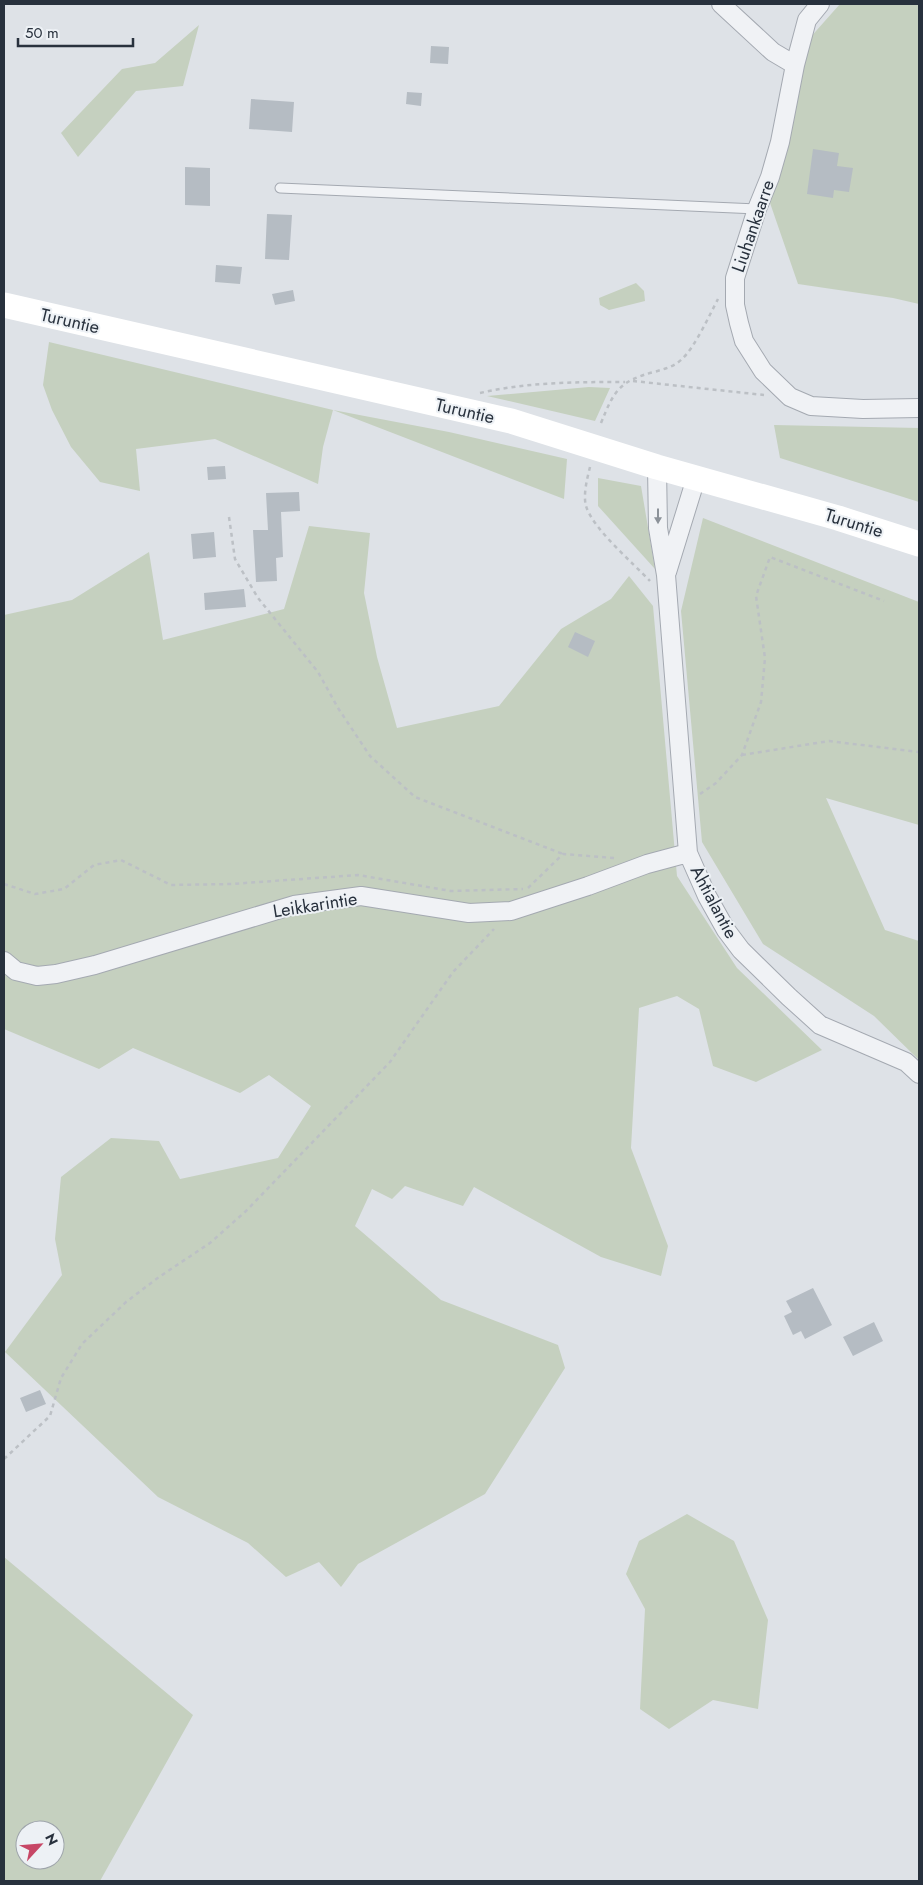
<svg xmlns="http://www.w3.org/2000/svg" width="923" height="1885" font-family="Jost,sans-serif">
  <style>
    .green { fill: #c5d0bf; fill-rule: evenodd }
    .building { fill: #b5bcc3 }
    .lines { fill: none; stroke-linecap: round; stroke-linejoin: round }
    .service-casing { stroke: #a4a9b1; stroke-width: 11 }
    .minor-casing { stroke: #a4a9b1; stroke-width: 20 }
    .path { stroke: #bcc0c5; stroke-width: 2.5; stroke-dasharray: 4 4; stroke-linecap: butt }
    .service { stroke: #f0f2f5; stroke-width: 9 }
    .minor { stroke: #f0f2f5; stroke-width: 18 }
    .secondary { stroke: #fff; stroke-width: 25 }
    .oneway { fill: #8c9299 }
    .labels { text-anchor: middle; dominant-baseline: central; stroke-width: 4; stroke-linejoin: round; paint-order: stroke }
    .street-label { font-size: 18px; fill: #28313d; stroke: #edf1f5 }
  </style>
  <rect width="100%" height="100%" fill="#dee2e7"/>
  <path class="green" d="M840 4H919V304L893 298 798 284 769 200 808 40Z
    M199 25 183 86 136 91 78 157 61 133 122 69 155 63Z
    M636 283 644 291 645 301 609 310 600 305 599 298Z
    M49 342 333 410 449 432 567 459 564 499 333 410 323 447 318 484 215 439 136 449 140 491 100 482 71 447 52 410 43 385Z
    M589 387 610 388 595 421 487 396Z
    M774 425 919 428V502L780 458Z
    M598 478 641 486 655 569 598 506Z
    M703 518 919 602V825L826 798 885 930 919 941V1060L874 1016 763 944 702 842 681 611Z
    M309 526 370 533 364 593 377 657 397 728 499 706 561 629 611 599 629 576 653 606 677 876 737 968 822 1050 756 1082 713 1066 699 1009 677 996 639 1008 631 1148 668 1246 661 1276 601 1257 474 1187 463 1206 405 1186 392 1199 372 1189 355 1226 441 1300 558 1345 565 1368 485 1494 358 1564 341 1587 319 1562 286 1577 248 1543 158 1497 5 1352 62 1275 55 1239 61 1177 111 1138 159 1141 180 1179 278 1158 311 1106 269 1075 240 1093 133 1048 99 1069 4 1029V615L72 600 149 552 163 640 284 609Z
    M687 1514 734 1541 768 1620 758 1709 713 1700 669 1729 640 1709 645 1609 626 1574 639 1541Z
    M4 1557 193 1715 100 1881H4ZM25 1830H55V1860H25Z"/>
  <path class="building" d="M431 46 449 47 448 64 430 63Z
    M407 92 422 93 421 106 406 104Z
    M251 99 294 102 292 132 249 129Z
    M813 149 839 153 837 166 853 168 849 192 834 190 833 198 807 194Z
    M185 167 210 168V206L185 205Z
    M267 214 292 215 289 260 265 259Z
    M216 265 242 267 240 284 215 282Z
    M293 290 295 301 275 305 272 294Z
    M225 466 226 479 208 480 207 467Z
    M299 492 300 511 281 512 283 557 276 558 277 581 256 582 253 530H268L266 493Z
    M214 532 216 557 193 559 191 534Z
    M244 589 246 607 205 610 204 593Z
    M575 632 595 641 588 657 568 647Z
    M813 1288 832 1325 805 1339 801 1331 793 1335 784 1316 792 1312 786 1301Z
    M874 1322 883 1341 853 1356 843 1337Z
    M40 1390 46 1404 26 1412 20 1398Z"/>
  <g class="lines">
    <g class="service-casing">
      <path id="service" d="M280 188 757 209"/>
    </g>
    <g class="minor-casing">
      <path id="minor" d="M721 4 773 52 795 65
        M820 4 807 20 795 65 780 142 770 177 757 209 735 278V305L739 323 744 341 763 371 790 397 811 406 863 409 919 408
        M657 467 658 528 666 575 688 853 707 896 726 930 741 950 789 997 820 1025 906 1062 919 1074
        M667 572 696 478
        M4 961 16 971 37 976 56 974 95 965 294 905 361 896 469 913 511 911 588 886 647 864 688 853"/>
    </g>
    <path class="path" d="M633 381 764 395
      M480 393C527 382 577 382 625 382
      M601 423C614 391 619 381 654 372 664 369 674 367 682 359 695 347 709 316 718 299
      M590 467C587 479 583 495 586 506 593 529 633 563 650 581
      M229 517 235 559 258 598 318 672 338 708 370 756 415 797 563 854
      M742 755 829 741 919 752
      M700 794 716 783 742 755 761 702 765 658 756 596 770 557 884 601
      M4 884 35 894 64 889 94 865 121 860 171 885 231 884 358 875 451 891 523 889
      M528 888 563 854 614 858
      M4 1459 50 1416 61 1378 82 1344 126 1302 159 1277 210 1243 246 1211 390 1062 453 972 494 929"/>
    <use href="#service" class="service"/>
    <use href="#minor" class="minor"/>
    <path class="secondary" d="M4 305 511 421 657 467 838 518 919 544"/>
  </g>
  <defs><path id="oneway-solid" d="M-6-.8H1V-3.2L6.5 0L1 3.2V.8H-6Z" transform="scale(1.25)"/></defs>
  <use class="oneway" href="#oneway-solid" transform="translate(658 516) rotate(90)"/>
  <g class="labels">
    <g class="street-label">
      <text transform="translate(753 226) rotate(-71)">Liuhankaarre</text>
      <text transform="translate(70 321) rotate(13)">Turuntie</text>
      <text transform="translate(465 411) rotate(13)">Turuntie</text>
      <text transform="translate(854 523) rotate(17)">Turuntie</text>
      <text transform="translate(714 902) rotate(62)">Ahtialantie</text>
      <text transform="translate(315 905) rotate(-9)">Leikkarintie</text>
    </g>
  </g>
  <rect width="923" height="1885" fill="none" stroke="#28313d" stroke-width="10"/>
  <g transform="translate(40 1845) rotate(64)"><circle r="24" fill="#edf1f5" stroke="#9ea4ab"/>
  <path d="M0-4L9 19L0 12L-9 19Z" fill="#c74766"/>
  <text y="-8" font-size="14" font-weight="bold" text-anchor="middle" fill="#28313d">N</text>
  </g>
  <path d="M18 38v8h115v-8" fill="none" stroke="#28313d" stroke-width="2.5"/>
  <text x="25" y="38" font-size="15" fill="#28313d" stroke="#edf1f5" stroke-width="4" paint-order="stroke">50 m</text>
</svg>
